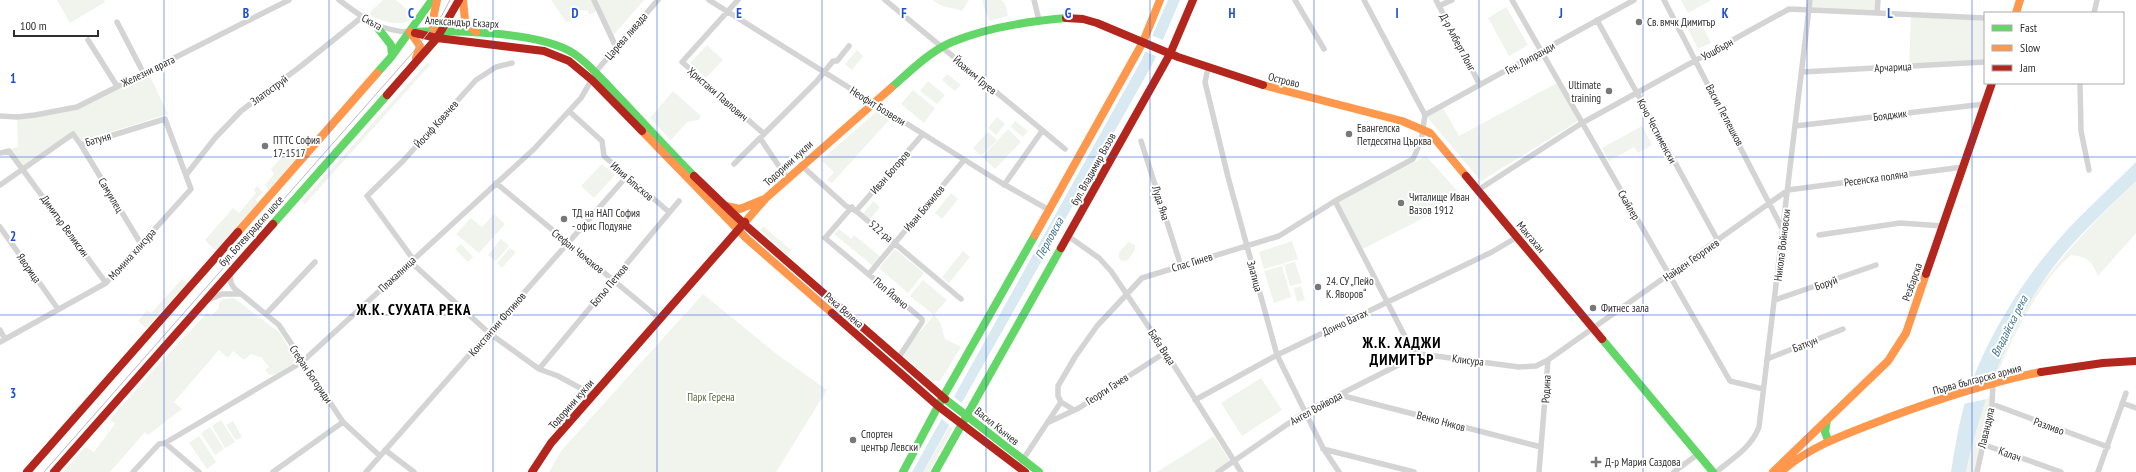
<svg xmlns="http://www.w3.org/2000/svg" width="2136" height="472" font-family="'PT Sans Narrow',sans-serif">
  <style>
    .green { fill: #f1f4ec }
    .water { fill: #d9e9f1 }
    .pier { fill: #fff }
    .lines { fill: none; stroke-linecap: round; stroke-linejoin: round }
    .street { stroke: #d4d4d4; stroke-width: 5.5 }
    .fast { stroke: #63d668; stroke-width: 8 }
    .slow { stroke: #ff974d; stroke-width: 8 }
    .jam { stroke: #b3261e; stroke-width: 8 }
    .tram { stroke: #bbb; stroke-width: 1 }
    .grid { fill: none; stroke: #1d4ed8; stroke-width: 1; stroke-opacity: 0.55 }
    .poi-dot { fill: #787878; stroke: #fff; stroke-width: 1.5 }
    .labels { text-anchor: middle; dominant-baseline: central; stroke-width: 4; stroke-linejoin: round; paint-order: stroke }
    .street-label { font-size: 11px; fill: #2f2f2f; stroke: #fff }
    .poi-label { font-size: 11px; fill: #2f2f2f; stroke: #fff; text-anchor: start }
    .park-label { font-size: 11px; fill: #54693d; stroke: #fff }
    .water-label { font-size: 12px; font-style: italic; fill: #3f738f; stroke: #fff }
    .district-label { font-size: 15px; font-weight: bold; letter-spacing: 1px; fill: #000; stroke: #fff }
    .grid-label { font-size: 13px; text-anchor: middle; font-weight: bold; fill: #1d4ed8; stroke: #fff; stroke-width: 4; stroke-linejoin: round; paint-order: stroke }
  </style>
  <rect width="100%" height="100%" fill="#fff"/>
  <path class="green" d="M57 0H104L105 2 70 23Z
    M383 0H396L411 13 410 20C398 27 381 21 370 15L371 11Z
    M551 0H591L597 11 589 15 588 11 581 10 571 21 566 22Z
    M594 0H644L611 38Z
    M933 0H969L962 11C951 7 941 8 933 0Z
    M982 0H1001L1005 4 1008 16 989 21Z
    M1681 0H1710V1L1688 13Z
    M1810 0H1878L1877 13 1809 10Z
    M1506 7 1528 45 1509 56 1488 18Z
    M1911 15 1985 18V62L1909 66Z
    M1699 19 1711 43 1698 49 1686 25Z
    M707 45 723 60 706 78 690 63Z
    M857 50 863 56 852 70 845 64Z
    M427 63 430 65 305 204 302 201Z
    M148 72 168 114 82 141 74 132 24 166 11 149 18 147 17 117 77 107Z
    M947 74 961 85 955 91 942 80Z
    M928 81 945 95 937 104 920 91Z
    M1557 83 1578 121 1481 181 1427 117 1443 108 1459 136Z
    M913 90 935 108 924 123 901 104Z
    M673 91 701 116 699 120 687 122 671 140 650 118Z
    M876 112 889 120 832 183 827 180 834 172 821 160Z
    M997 117 1005 124 996 135 988 128Z
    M1015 121 1028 131 1023 137 1011 127Z
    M1642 126 1652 145 1638 153 1634 147 1609 161 1602 148Z
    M1008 129 1021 142 995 169 982 157Z
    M988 132 997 140 981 156 973 148Z
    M309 145 269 190 265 185 274 174 271 169 290 148Z
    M1426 156 1461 195 1432 210 1433 213 1363 249 1338 202Z
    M602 164 615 175 594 198 581 186Z
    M2136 181V233L2098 276C2092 261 2088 257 2071 255 2040 281 2012 338 1997 375L1993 376C2000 361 2005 345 2013 331 2043 272 2089 227 2136 181Z
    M257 186 263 192 256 200 258 202 216 251 205 240 233 208 239 213 256 193 254 190Z
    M951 193 958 199 942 219 935 213Z
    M873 201 880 207 870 219 863 214Z
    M628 210 633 215 624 226 618 221Z
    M494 214 505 224 479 253 456 234 471 218 482 227Z
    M763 226 791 250 787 255 760 230Z
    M839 229 851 239 854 235 881 257 873 266 834 234Z
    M501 239 509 246 496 261 488 255Z
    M1292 241 1298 259 1264 269 1259 252Z
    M1128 242 1135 245V250L1128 260 1122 261 1119 258V253Z
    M461 244 473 257 468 262 455 249Z
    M510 248 516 252 502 268 497 263Z
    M895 249 924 273 908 293 879 268Z
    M963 251 970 257 949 283 942 277Z
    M1295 262 1302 283 1290 286 1284 265Z
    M1282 266 1291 297 1274 303 1264 271Z
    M182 279 188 283 146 328 138 321 147 310 151 313Z
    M923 280 947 300 934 315 940 322 945 339 961 347 940 381H933L901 354 934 315 910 296Z
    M1301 286 1305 300 1297 302 1294 288Z
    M703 294 774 352 827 390 776 472H549L561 451Z
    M234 298 280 333 297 361 276 374 269 375 265 370 269 367 262 358 251 354 244 360 233 351 228 358 219 350 174 402 182 409 148 435 145 432 110 472H63L85 447 94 452 115 424 110 419 166 356 207 313 211 316 219 308V303L223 299Z
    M1261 378 1282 410 1242 436 1221 403Z
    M1993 384 1977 472H1966L1984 400 1989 398Z
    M221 420 235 442 225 448 212 426Z
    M233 421 242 437 236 440 226 425Z
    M950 426 953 428 929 472H923Z
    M210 427 224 449 215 455 201 433Z
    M199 436 216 462 207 469 189 443Z
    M1214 436 1230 461 1214 472H1157Z"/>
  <path class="water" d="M1168 0H1180L1153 63 923 472H912L1142 59Z
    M2136 162V181C2111 205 2086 228 2063 255 2011 318 1984 393 1966 472H1951C1956 441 1961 410 1972 381 1992 330 2023 280 2059 239 2083 212 2110 188 2136 162Z"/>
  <path class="pier" d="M1151 35 1165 41 1158 57 1144 51Z
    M1996 375 1987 399 1963 404 1970 381Z
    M953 396 964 405 951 427 941 418Z"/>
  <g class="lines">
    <path class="street" d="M339 0C364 18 378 31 410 32
      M594 0 616 47
      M709 0 1000 182 1049 210
      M738 0 682 62 764 134
      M885 0 1065 149
      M1034 0 1039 20
      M1295 0 1324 49
      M1436 0 1480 85
      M1512 0 1730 381 1763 389
      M1664 0 1783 230
      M1439 6 1452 0
      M1877 13 1878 0
      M2094 13 2097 0
      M1597 20 1718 241
      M117 22 144 74
      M88 40 117 86
      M512 63 496 67 476 80 403 161 367 196 413 259 414 265 489 333 539 369 558 376 593 395
      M1208 68 1205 82 1228 177 1277 355 1323 448 1339 472
      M1802 72 1985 62
      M2080 83 2081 131 2089 170
      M570 112 602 141 604 156 669 212
      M1425 115 1634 0
      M0 116 17 117 35 115 77 107 289 0
      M1795 126 1985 104
      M760 138 787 178
      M1141 141 1181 266
      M0 153 9 151 106 283
      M734 164 817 81 833 61H837L849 46
      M801 165 846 206 856 211 961 299
      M186 175 215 138 241 111 301 66 362 17
      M496 183 660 319
      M0 185 73 134 81 145 141 244
      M1004 185 1042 131
      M1478 190 1582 123 1789 9 1985 18
      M1335 201 1412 350 1420 354 1519 367 1536 366 1548 360 1788 190 1963 167
      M852 207 825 238 922 319V322L899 357
      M856 211 923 134
      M0 227 58 309
      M1819 235 1900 223 1943 226
      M1068 236 1099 258 1111 271 1163 348 1241 472
      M230 272 231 283 234 288 279 325 343 422 380 456
      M869 274 964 160
      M208 300 222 294H240
      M1775 300 1876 265
      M266 314 315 262
      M0 330 5 339
      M0 342 106 283 191 189 165 119 81 145
      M1767 359 1843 329
      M539 369 679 201
      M1340 395 1541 447
      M1195 400 1277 355 1492 252 1517 237
      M1061 402 1074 410
      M2122 403 2136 408
      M1992 404 2108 447
      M1047 423 1079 408 1166 352
      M165 443 199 472
      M1982 444 2061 472
      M1323 449 1414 472
      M385 450 414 472
      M1022 461 1061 402 1058 396V386L1075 357 1097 326 1142 278 1279 236 1335 201 1413 159 1421 141 1425 115 1364 0
      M133 472 159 444 165 443 302 362 534 149 581 98 598 69 658 0
      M273 472 343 422
      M366 472 627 176
      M1218 472 1305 412 1420 354
      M1539 472 1548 360
      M1674 472 1698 454
      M1716 472C1732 459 1751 448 1759 427L1810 0
      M1977 472 1992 404 1993 384
      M2098 472 2126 393"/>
    <path class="fast" d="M377 27 391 45 392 56
      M410 32C451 30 539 31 573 53 590 64 603 81 617 95 643 122 668 150 694 176
      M377 73 392 56 432 0
      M891 88C908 73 930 51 952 42 986 28 1030 21 1066 18
      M273 224 387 95
      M1602 339 1713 472
      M945 399 1039 472
      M1827 420 1825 432 1828 440
      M903 472 943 397 1035 235
      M935 472 1061 248"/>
    <path class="slow" d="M437 0 432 24 437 38
      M463 0 465 20 476 32
      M2016 13 2020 0
      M410 32 420 46 416 58
      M1263 85 1402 121 1430 133 1466 176
      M642 131 746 238 832 313
      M726 206 740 209 762 200
      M745 222 766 198 891 88
      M238 232 377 73
      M1035 235 1143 42 1160 0
      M1782 471C1813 444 1852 432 1890 417 1939 399 1990 382 2041 372
      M1773 472 1888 361 1906 333 1926 274"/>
    <path class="jam" d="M1066 18 1083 19 1097 23 1178 57 1263 85
      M415 33 437 38 544 51 569 61 592 80 642 131
      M387 95 437 38 459 0
      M694 176 743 223 945 399
      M1466 176 1602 339
      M1061 248 1170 54 1193 0
      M1926 274 1992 83
      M832 313 938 406 1025 472
      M2041 372 2103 363 2136 361
      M27 472 238 232
      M54 472 273 224
      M532 472 551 443 745 222"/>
    <path class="tram" d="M44 472 414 51 442 15 450 0"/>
  </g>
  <path class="grid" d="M164 0V472M329 0V472M493 0V472M657 0V472M822 0V472M986 0V472M1150 0V472M1314 0V472M1479 0V472M1643 0V472M1807 0V472M1972 0V472M0 157H2136M0 315H2136"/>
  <g class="poi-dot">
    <circle cx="1639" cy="22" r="4"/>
    <circle cx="1609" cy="91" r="4"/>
    <circle cx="1349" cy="134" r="4"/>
    <circle cx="265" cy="146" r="4"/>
    <circle cx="1401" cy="203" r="4"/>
    <circle cx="564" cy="219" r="4"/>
    <circle cx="1318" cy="287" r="4"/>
    <circle cx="1593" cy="308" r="4"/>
    <circle cx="853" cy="440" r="4"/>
    <path d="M1594 456h4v4h4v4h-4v4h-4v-4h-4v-4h4z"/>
  </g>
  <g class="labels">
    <g class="street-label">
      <text transform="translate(372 22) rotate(29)">Скъта</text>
      <text transform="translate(462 22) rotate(3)">Александър Екзарх</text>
      <text transform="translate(626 36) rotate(-49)">Царева ливада</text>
      <text transform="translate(1458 42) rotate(62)">Д-р Алберт Лонг</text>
      <text transform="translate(1717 49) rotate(-29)">Уошбърн</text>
      <text transform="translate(1530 58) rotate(-29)">Ген. Липранди</text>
      <text transform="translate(1893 67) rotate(-3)">Арчарица</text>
      <text transform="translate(148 71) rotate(-26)">Железни врата</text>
      <text transform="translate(975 75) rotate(40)">Йоаким Груев</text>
      <text transform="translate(1284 80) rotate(14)">Острово</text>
      <text transform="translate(269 90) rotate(-36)">Златоструй</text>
      <text transform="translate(718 94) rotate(41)">Христаки Павлович</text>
      <text transform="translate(878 106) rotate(32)">Неофит Бозвели</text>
      <text transform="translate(1725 115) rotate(62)">Васил Петлешков</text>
      <text transform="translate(1890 115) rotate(-7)">Бояджик</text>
      <text transform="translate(436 124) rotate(-48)">Йосиф Ковачев</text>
      <text transform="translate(1657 131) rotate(62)">Кочо Честименски</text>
      <text transform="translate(98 139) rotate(-15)">Батуня</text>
      <text transform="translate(788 163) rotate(-42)">Тодорини кукли</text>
      <text transform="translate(1093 169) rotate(-61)">бул. Владимир Вазов</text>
      <text transform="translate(890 172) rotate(-49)">Иван Богоров</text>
      <text transform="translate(1876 178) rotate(-8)">Ресенска поляна</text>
      <text transform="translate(632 181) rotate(41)">Илия Блъсков</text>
      <text transform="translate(111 195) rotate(59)">Самуилец</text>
      <text transform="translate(1161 203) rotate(73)">Луда Яна</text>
      <text transform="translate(1629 205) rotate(60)">Скайлер</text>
      <text transform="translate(924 208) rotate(-50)">Иван Божилов</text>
      <text transform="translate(65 226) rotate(54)">Димитър Великсин</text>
      <text transform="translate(251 231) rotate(-48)">бул. Ботевградско шосе</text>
      <text transform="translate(881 231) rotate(40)">522-ра</text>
      <text transform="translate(1531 237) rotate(50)">Макгахан</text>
      <text transform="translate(1782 245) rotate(-83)">Никола Войновски</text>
      <text transform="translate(578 251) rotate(39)">Стефан Чомаков</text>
      <text transform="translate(132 254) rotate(-48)">Момина клисура</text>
      <text transform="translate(1691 260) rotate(-35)">Найден Георгиев</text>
      <text transform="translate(1192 262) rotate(-17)">Спас Гинев</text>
      <text transform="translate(29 268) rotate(55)">Яворица</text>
      <text transform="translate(397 274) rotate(-43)">Плакалница</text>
      <text transform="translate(1255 276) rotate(75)">Златица</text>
      <text transform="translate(1912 282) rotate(-71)">Резбарска</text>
      <text transform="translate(1826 283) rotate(-19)">Боруй</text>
      <text transform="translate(609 285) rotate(-50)">Ботьо Петков</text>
      <text transform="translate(891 293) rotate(40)">Поп Йовчо</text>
      <text transform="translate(844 310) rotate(41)">Река Велека</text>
      <text transform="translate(1345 322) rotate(-25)">Дончо Ватах</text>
      <text transform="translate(497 324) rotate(-49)">Константин Фотинов</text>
      <text transform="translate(1805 344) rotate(-21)">Баткун</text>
      <text transform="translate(1162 347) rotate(57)">Баба Вида</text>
      <text transform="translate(1468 360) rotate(7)">Клисура</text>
      <text transform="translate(311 374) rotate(56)">Стефан Богориди</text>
      <text transform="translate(1977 379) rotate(-15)">Първа българска армия</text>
      <text transform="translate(1107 389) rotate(-33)">Георги Гачев</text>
      <text transform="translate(1546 389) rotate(-87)">Родина</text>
      <text transform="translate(571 404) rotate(-49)">Тодорини кукли</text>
      <text transform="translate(1316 408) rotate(-29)">Ангел Войвода</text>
      <text transform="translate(1441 421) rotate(15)">Венко Ников</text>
      <text transform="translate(997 426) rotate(39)">Васил Кънчев</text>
      <text transform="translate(2049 426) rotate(20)">Разливо</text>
      <text transform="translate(1986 428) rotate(-77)">Лавандула</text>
      <text transform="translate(2010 454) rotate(20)">Калач</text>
    </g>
    <g class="poi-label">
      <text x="1647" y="22">Св. вмчк Димитър</text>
      <text x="1601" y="85" text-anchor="end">Ultimate<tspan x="1601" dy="13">training</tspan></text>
      <text x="1357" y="128">Евангелска<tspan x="1357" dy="13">Петдесятна Църква</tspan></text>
      <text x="273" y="140">ПТТС София<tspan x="273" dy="13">17-1517</tspan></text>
      <text x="1409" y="197">Читалище Иван<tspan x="1409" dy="13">Вазов 1912</tspan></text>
      <text x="572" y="213">ТД на НАП София<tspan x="572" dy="13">- офис Подуяне</tspan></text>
      <text x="1326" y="281">24. СУ „Пейо<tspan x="1326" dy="13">К. Яворов“</tspan></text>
      <text x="1601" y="308">Фитнес зала</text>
      <text x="861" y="434">Спортен<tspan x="861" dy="13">център Левски</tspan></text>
      <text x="1605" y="462">Д-р Мария Саздова</text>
    </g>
    <g class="park-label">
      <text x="711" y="397">Парк Герена</text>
    </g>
    <g class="water-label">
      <text transform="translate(1049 238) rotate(-61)">Перловска</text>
      <text transform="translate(2009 326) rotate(-63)">Владайска река</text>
    </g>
    <g class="district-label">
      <text x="414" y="309">Ж.К. СУХАТА РЕКА</text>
      <text x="1402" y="342">Ж.К. ХАДЖИ<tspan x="1402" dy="17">ДИМИТЪР</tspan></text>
    </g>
  </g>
  <g class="grid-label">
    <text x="246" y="18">B</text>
    <text x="411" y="18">C</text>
    <text x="575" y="18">D</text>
    <text x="739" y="18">E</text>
    <text x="904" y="18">F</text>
    <text x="1068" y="18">G</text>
    <text x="1232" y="18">H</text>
    <text x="1397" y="18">I</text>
    <text x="1561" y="18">J</text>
    <text x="1725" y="18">K</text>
    <text x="1890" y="18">L</text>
    <text x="13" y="83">1</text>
    <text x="13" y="241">2</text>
    <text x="13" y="398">3</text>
  </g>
  <rect x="1984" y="12" width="140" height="72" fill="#ffffff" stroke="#acacac"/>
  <rect x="1992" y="25" width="20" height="6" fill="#63d668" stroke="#acacac"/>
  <text x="2020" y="32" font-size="12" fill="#2f2f2f">Fast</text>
  <rect x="1992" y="45" width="20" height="6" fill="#ff974d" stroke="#acacac"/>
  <text x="2020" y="52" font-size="12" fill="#2f2f2f">Slow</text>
  <rect x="1992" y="65" width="20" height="6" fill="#b3261e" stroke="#acacac"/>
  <text x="2020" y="72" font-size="12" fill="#2f2f2f">Jam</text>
  <path d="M14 30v6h84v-6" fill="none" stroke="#2f2f2f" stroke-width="2"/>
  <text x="20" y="30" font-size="12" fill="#2f2f2f" stroke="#ffffff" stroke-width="3" paint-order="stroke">100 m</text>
</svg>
